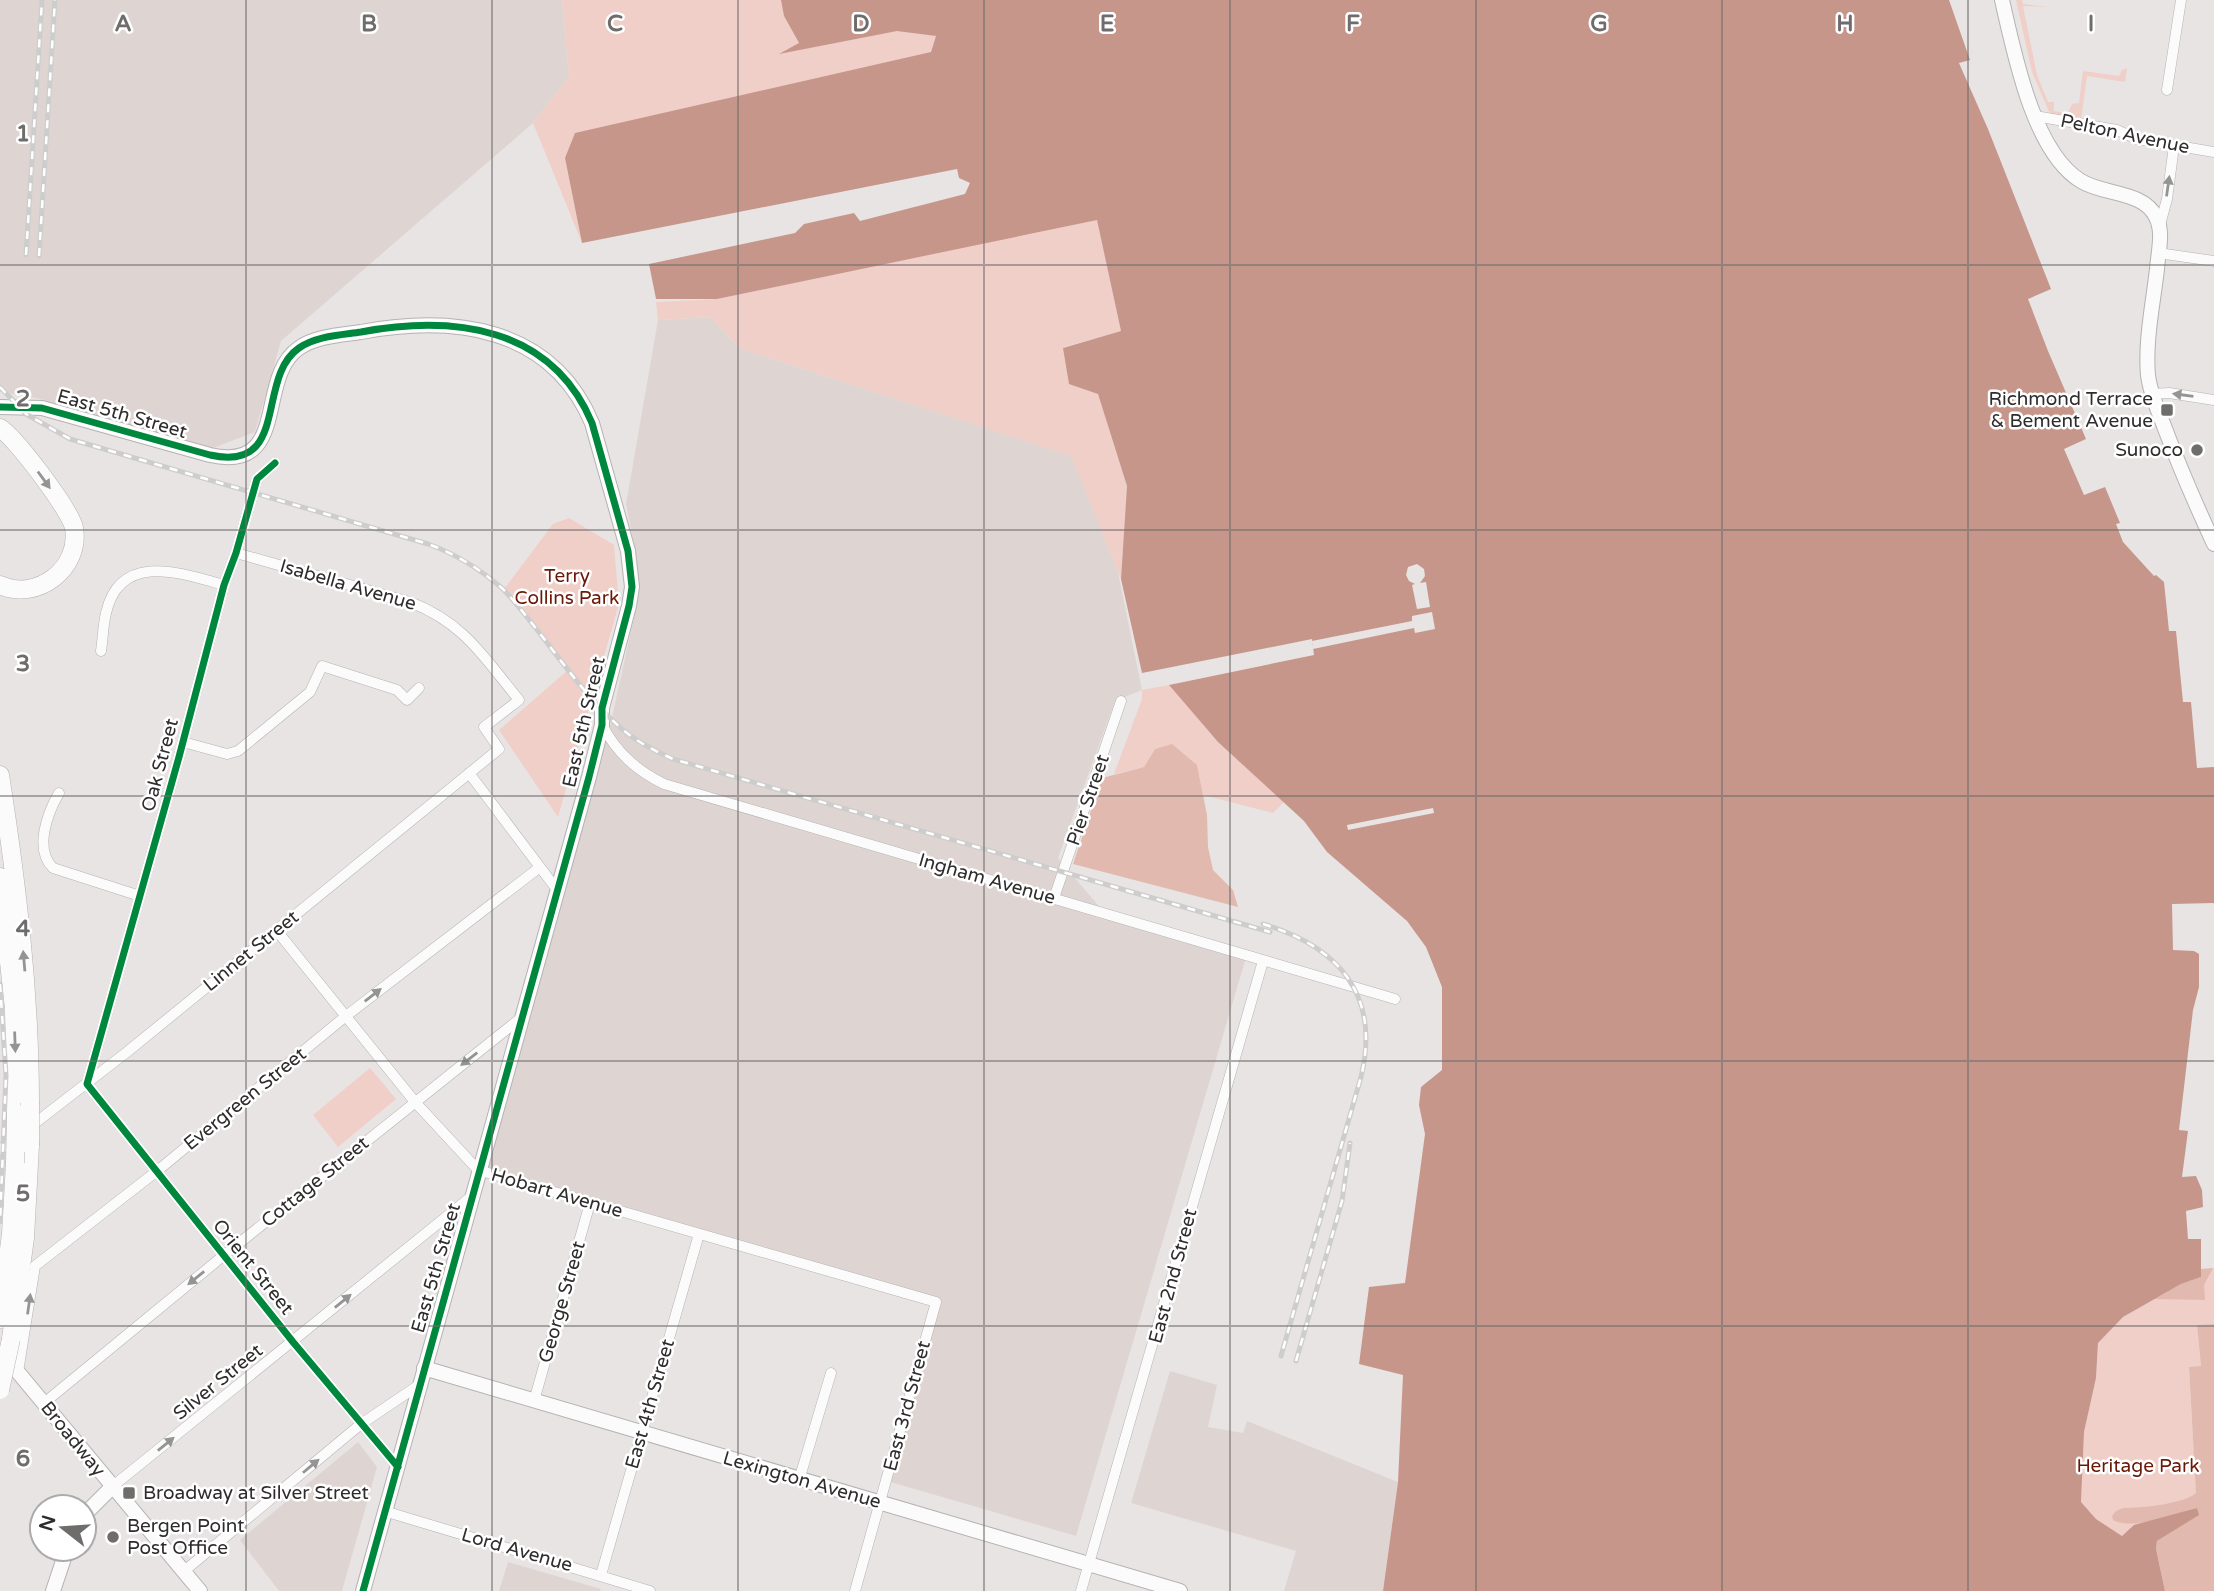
<svg xmlns="http://www.w3.org/2000/svg" width="2214" height="1591" font-family="'Varela Round',sans-serif">
  <style>
    .built { fill: #ded5d3 }
    .green { fill: #f0cfc8 }
    .forest { fill: #e1b9af }
    .water { fill: #c6968b }
    .pier { fill: #e8e4e3 }
    .lines { fill: none; stroke-linecap: round; stroke-linejoin: round }
    .street-casing { stroke: #b5b2b2; stroke-width: 11 }
    .secondary-casing { stroke: #b5b2b2; stroke-width: 16 }
    .highway-casing { stroke: #b5b2b2; stroke-width: 19 }
    .street { stroke: #fcfbfb; stroke-width: 10 }
    .secondary { stroke: #fcfbfb; stroke-width: 14 }
    .highway { stroke: #fcfbfb; stroke-width: 18 }
    .rail-casing { stroke: #cecdcd; stroke-width: 5 }
    .rail { stroke: #fff; stroke-width: 2.5; stroke-dasharray: 8; stroke-linecap: butt }
    .highway-bridge-casing { stroke: #b5b2b2; stroke-width: 19; stroke-linecap: butt }
    .highway-bridge { stroke: #fcfbfb; stroke-width: 18 }
    .cycleway-casing { stroke: #fff; stroke-width: 11 }
    .cycleway { stroke: #00873e; stroke-width: 7 }
    .oneway { fill: #959494 }
    .grid { fill: none; stroke: #6f6c6c; stroke-width: 2; stroke-opacity: 0.55 }
    .poi-dot { fill: #6f6c6c; stroke: #fff; stroke-width: 2.5 }
    .labels { text-anchor: middle; dominant-baseline: central; stroke-width: 5; stroke-linejoin: round; paint-order: stroke }
    .street-label { font-size: 19px; fill: #2e2c2c; stroke: #fff }
    .poi-label { font-size: 19px; fill: #2e2c2c; stroke: #fff; text-anchor: end }
    .park-label { font-size: 19px; fill: #6a1807; stroke: #fff }
    .grid-label { font-size: 23px; text-anchor: middle; font-weight: bold; fill: #6f6c6c; stroke: #fff; stroke-width: 5; stroke-linejoin: round; paint-order: stroke }
  </style>
  <rect width="100%" height="100%" fill="#e8e4e3"/>
  <path class="built" d="M0 0H562L569 77 533 123 281 341 255 432 213 448 36 398 0 392Z
    M711 317 739 348 1072 456 1118 572 1142 690 1115 701 1058 858 1102 910 1247 954 1076 1536 887 1481 937 1302 479 1168 570 871 611 722 636 608 637 559 626 504 658 320Z
    M1170 1371 1217 1385 1208 1427 1243 1433 1247 1421 1398 1482 1383 1591H1284L1296 1551 1131 1503Z
    M358 1442 377 1467 342 1591H279L240 1540Z
    M508 1562 601 1589 600 1591H499Z"/>
  <path class="green" d="M562 0H781L784 16 799 44 782 53 897 30 936 36 931 52 565 158 582 243 533 123 569 77Z
    M2016 0H2022L2023 4 2050 7 2023 6 2037 75 2048 102H2054V111L2068 113 2072 104 2079 103 2083 71 2119 76 2122 70 2127 68 2125 82 2087 76 2081 119 2050 114 2032 72Z
    M1097 219 1121 331 1064 347 1098 394 1127 486 1121 579 1071 456 739 348 711 317 658 320 656 302 717 299Z
    M569 518 614 545 619 604 558 817 499 730 569 669 505 588 553 524Z
    M1169 685 1218 742 1284 802 1273 813 1203 795 1197 765 1155 749 1144 767 1114 774 1142 699V690Z
    M370 1068 396 1099 338 1147 313 1115Z
    M2214 1268V1324L2197 1325 2201 1367 2189 1368 2197 1508 2122 1536 2096 1519 2081 1502 2084 1432 2096 1378 2098 1343 2123 1317 2181 1284 2201 1277V1269Z"/>
  <path class="forest" d="M1172 744 1197 765 1207 815 1208 847 1213 870 1233 890 1238 907 1073 864 1102 778 1144 767 1155 749Z
    M2213 1268 2204 1285 2205 1300 2155 1299 2181 1284 2201 1277V1269Z
    M2214 1324V1591H2165L2156 1549 2157 1541 2198 1515 2197 1508C2174 1514 2134 1531 2113 1520L2112 1516 2116 1511 2123 1508C2140 1508 2184 1504 2196 1493L2189 1367 2201 1366 2197 1325Z"/>
  <path class="water" d="M781 0H1949L1970 60 1959 63 1988 129 2051 289 2028 299 2048 351 2086 439 2064 449 2084 495 2105 487 2120 523 2116 524 2123 542 2154 576 2156 575 2164 582 2169 631H2176L2183 702H2191L2197 768 2214 767V903L2172 904 2173 950 2194 951 2199 954V987L2193 1010 2179 1130 2188 1131 2182 1177 2196 1176 2202 1190 2203 1207 2186 1211 2188 1239H2201V1277L2181 1284 2123 1317 2098 1343 2096 1378 2084 1432 2081 1502 2096 1519 2122 1536 2134 1525 2197 1508 2199 1515 2157 1541 2156 1549 2165 1591H1383L1398 1482 1403 1375 1359 1364 1369 1287 1405 1283 1425 1134 1419 1105 1421 1087 1442 1070V987L1426 947 1407 921 1327 852 1304 821 1218 742 1169 685 1314 655 1312 639 1142 673 1121 579 1127 486 1098 394 1069 384 1063 348 1121 331 1097 220 717 299H656L649 264 795 233 804 224 854 213 860 221 965 194 970 183 959 178 957 169 582 243 565 158 575 133 931 52 936 36 897 31 779 54 799 43 784 16Z"/>
  <path class="pier" d="M1417 564 1424 569 1425 576 1420 583 1426 582 1430 607 1417 609 1412 585 1415 584 1409 581 1406 575 1408 567Z
    M1432 612 1435 629 1415 633 1414 628 1313 649 1312 641 1412 621V616Z
    M1433 808 1434 813 1348 830 1347 825Z"/>
  <g class="lines">
    <g class="street-casing">
      <path id="street" d="M2167 90 2181 0
        M2035 116 2117 130 2137 139 2214 152
        M2160 225 2167 199 2174 146
        M2158 253 2214 261
        M2152 394 2169 393 2214 400
        M275 463 257 479 236 553 224 585 179 757 87 1084 293 1342 398 1467
        M101 651C103 638 103 625 106 613 120 551 181 573 224 585
        M602 725C617 753 636 770 664 784L1395 999
        M183 742 227 754 238 751 310 692 322 666 397 690 407 700 419 688
        M469 773 558 891
        M59 793C47 814 34 849 53 868L140 896
        M1054 898 1121 701
        M277 931 415 1102 478 1170 936 1302 855 1591
        M30 1127 127 1052 499 749 484 727 519 700C483 656 464 623 410 602L236 553
        M0 1150 15 1138
        M18 1372 35 1266 157 1171 346 1016 540 867
        M534 1401 590 1203
        M44 1403 223 1256 522 1017
        M799 1480 831 1373
        M113 1486 472 1196
        M384 1511 650 1591
        M183 1572 361 1424 419 1385
        M601 1575 699 1234
        M1081 1591 1263 961"/>
    </g>
    <g class="secondary-casing">
      <path id="secondary" d="M2002 0C2014 52 2033 152 2081 181 2103 195 2144 191 2156 217 2164 232 2158 253 2157 269 2153 304 2145 341 2148 375 2150 393 2158 410 2164 426 2179 466 2196 505 2214 544
        M0 407 42 408 210 455C291 473 255 378 299 348 316 336 341 335 361 332 453 315 551 326 592 423L628 551 632 587 629 606 602 708V725L589 777 363 1591
        M2 1353 200 1591
        M424 1368 1180 1591
        M84 1515 113 1486
        M53 1591 67 1549"/>
    </g>
    <g class="highway-casing">
      <path id="highway" d="M0 428C15 437 71 511 74 528 81 568 37 602 0 585
        M0 775C17 884 30 992 30 1103
        M0 877 14 1009 16 1113
        M0 1319 11 1234 15 1163
        M11 1339 25 1238 30 1145"/>
    </g>
    <use href="#street" class="street"/>
    <use href="#secondary" class="secondary"/>
    <use href="#highway" class="highway"/>
    <g class="rail-casing">
      <path id="rail" d="M26 255 42 0
        M39 256 55 0
        M0 387 26 414 70 439 428 544C456 554 480 569 503 589 544 633 576 689 622 729 637 742 655 751 673 759L1270 932
        M1263 924C1339 947 1381 995 1361 1077L1281 1356
        M0 984 6 1075 0 1222
        M1296 1361 1342 1201 1350 1143"/>
    </g>
    <use href="#rail" class="rail"/>
    <g class="highway-bridge-casing">
      <path id="highway-bridge" d="M30 1145V1103
        M15 1163 16 1113
        M0 1390 11 1339"/>
    </g>
    <use href="#highway-bridge" class="highway-bridge"/>
    <g class="cycleway-casing">
      <path id="cycleway" d="M0 407 42 408 210 455C291 473 255 378 299 348 316 336 341 335 361 332 453 315 551 326 592 423L628 551 632 587 629 606 602 708V725L589 777 363 1591
        M275 463 257 479 236 553 224 585 179 757 87 1084 293 1342 398 1467"/>
    </g>
    <use href="#cycleway" class="cycleway"/>
  </g>
  <defs><path id="oneway-solid" d="M-6-.8H1V-3.2L6.5 0L1 3.2V.8H-6Z" transform="scale(1.75)"/></defs>
  <g class="oneway">
    <use href="#oneway-solid" transform="translate(2168 186) rotate(-82)"/>
    <use href="#oneway-solid" transform="translate(2183 395) rotate(-172)"/>
    <use href="#oneway-solid" transform="translate(44 480) rotate(54)"/>
    <use href="#oneway-solid" transform="translate(24 961) rotate(-95)"/>
    <use href="#oneway-solid" transform="translate(373 995) rotate(-38)"/>
    <use href="#oneway-solid" transform="translate(15 1042) rotate(88)"/>
    <use href="#oneway-solid" transform="translate(469 1059) rotate(142)"/>
    <use href="#oneway-solid" transform="translate(196 1278) rotate(141)"/>
    <use href="#oneway-solid" transform="translate(343 1301) rotate(-39)"/>
    <use href="#oneway-solid" transform="translate(29 1304) rotate(-82)"/>
    <use href="#oneway-solid" transform="translate(166 1444) rotate(-39)"/>
    <use href="#oneway-solid" transform="translate(311 1466) rotate(-40)"/>
  </g>
  <path class="grid" d="M246 0V1591M492 0V1591M738 0V1591M984 0V1591M1230 0V1591M1476 0V1591M1722 0V1591M1968 0V1591M0 265H2214M0 530H2214M0 796H2214M0 1061H2214M0 1326H2214"/>
  <g class="poi-dot">
    <rect x="2160" y="403" width="14" height="14" rx="3.5"/>
    <circle cx="2197" cy="450" r="7"/>
    <rect x="122" y="1486" width="14" height="14" rx="3.5"/>
    <circle cx="113" cy="1537" r="7"/>
  </g>
  <g class="labels">
    <g class="street-label">
      <text transform="translate(2125 134) rotate(12)">Pelton Avenue</text>
      <text transform="translate(122 414) rotate(16)">East 5th Street</text>
      <text transform="translate(348 585) rotate(16)">Isabella Avenue</text>
      <text transform="translate(584 722) rotate(-77)">East 5th Street</text>
      <text transform="translate(160 765) rotate(-75)">Oak Street</text>
      <text transform="translate(1088 800) rotate(-71)">Pier Street</text>
      <text transform="translate(987 879) rotate(16)">Ingham Avenue</text>
      <text transform="translate(251 951) rotate(-39)">Linnet Street</text>
      <text transform="translate(245 1099) rotate(-39)">Evergreen Street</text>
      <text transform="translate(315 1182) rotate(-39)">Cottage Street</text>
      <text transform="translate(557 1193) rotate(16)">Hobart Avenue</text>
      <text transform="translate(253 1267) rotate(51)">Orient Street</text>
      <text transform="translate(436 1268) rotate(-74)">East 5th Street</text>
      <text transform="translate(1173 1276) rotate(-75)">East 2nd Street</text>
      <text transform="translate(562 1302) rotate(-74)">George Street</text>
      <text transform="translate(218 1382) rotate(-39)">Silver Street</text>
      <text transform="translate(650 1404) rotate(-74)">East 4th Street</text>
      <text transform="translate(907 1406) rotate(-75)">East 3rd Street</text>
      <text transform="translate(73 1439) rotate(51)">Broadway</text>
      <text transform="translate(802 1480) rotate(16)">Lexington Avenue</text>
      <text transform="translate(517 1550) rotate(16)">Lord Avenue</text>
    </g>
    <g class="poi-label">
      <text x="2153" y="399">Richmond Terrace<tspan x="2153" dy="22">&amp; Bement Avenue</tspan></text>
      <text x="2183" y="450">Sunoco</text>
      <text x="143" y="1493" text-anchor="start">Broadway at Silver Street</text>
      <text x="127" y="1526" text-anchor="start">Bergen Point<tspan x="127" dy="22">Post Office</tspan></text>
    </g>
    <g class="park-label">
      <text x="567" y="576">Terry<tspan x="567" dy="22">Collins Park</tspan></text>
      <text x="2138" y="1466">Heritage Park</text>
    </g>
  </g>
  <g class="grid-label">
    <text x="123" y="31">A</text>
    <text x="369" y="31">B</text>
    <text x="615" y="31">C</text>
    <text x="861" y="31">D</text>
    <text x="1107" y="31">E</text>
    <text x="1353" y="31">F</text>
    <text x="1599" y="31">G</text>
    <text x="1845" y="31">H</text>
    <text x="2091" y="31">I</text>
    <text x="23" y="141">1</text>
    <text x="23" y="406">2</text>
    <text x="23" y="671">3</text>
    <text x="23" y="936">4</text>
    <text x="23" y="1201">5</text>
    <text x="23" y="1466">6</text>
  </g>
  <g transform="translate(63 1528) rotate(287)"><circle r="33" fill="#ffffff" stroke="#ababab" stroke-width="2"/>
  <path d="M0-5L12 26L0 18L-12 26Z" fill="#6f6c6c"/>
  <text y="-10" font-size="19" font-weight="bold" text-anchor="middle" fill="#2e2c2c">N</text>
  </g>
</svg>
